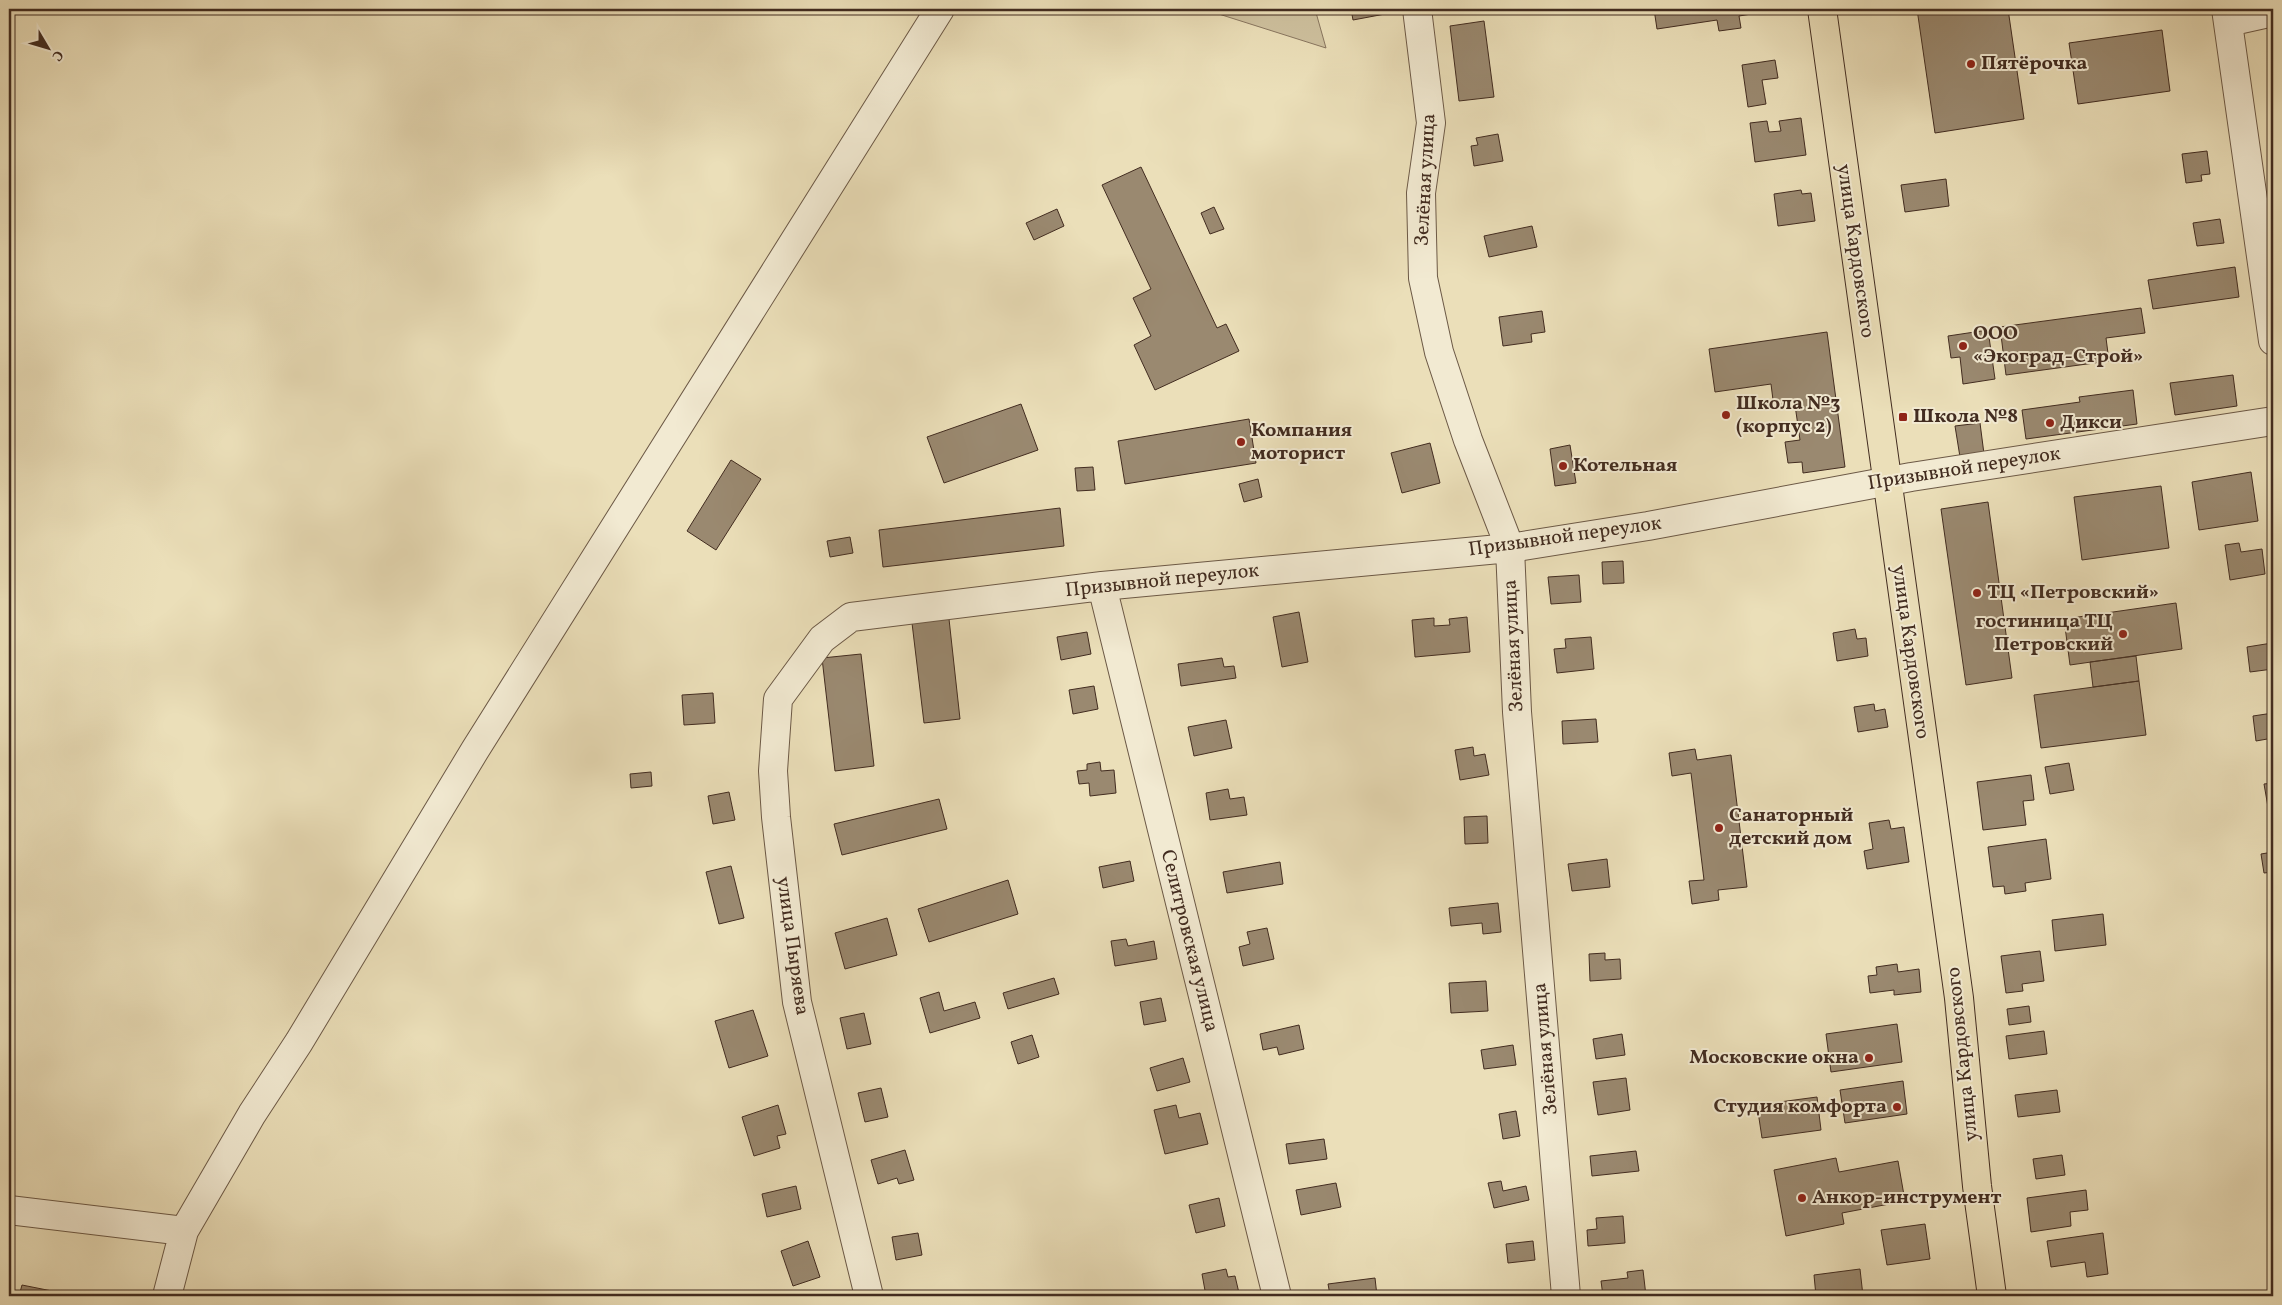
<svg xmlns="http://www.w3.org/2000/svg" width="2282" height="1305" font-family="Vollkorn,serif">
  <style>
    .green { fill: #cec19f; stroke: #887660 }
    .building { fill: #9a8970; stroke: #422c20 }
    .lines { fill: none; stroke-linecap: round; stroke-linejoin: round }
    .minor-casing { stroke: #6c5946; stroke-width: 30 }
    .major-casing { stroke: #422c20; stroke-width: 30 }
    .minor { stroke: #f2ead2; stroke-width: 28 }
    .major { stroke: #ebdfb9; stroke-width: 28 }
    .poi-dot { fill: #8f2418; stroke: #f2ead2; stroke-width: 2 }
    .labels { text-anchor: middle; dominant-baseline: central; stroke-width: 4; stroke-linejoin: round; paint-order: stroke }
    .poi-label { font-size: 20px; font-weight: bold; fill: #422c20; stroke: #f2ead2; text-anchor: start }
    .street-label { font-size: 20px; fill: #422c20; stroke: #f2ead2 }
  </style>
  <rect width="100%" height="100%" fill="#ebdfb9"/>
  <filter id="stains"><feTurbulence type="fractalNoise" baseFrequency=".004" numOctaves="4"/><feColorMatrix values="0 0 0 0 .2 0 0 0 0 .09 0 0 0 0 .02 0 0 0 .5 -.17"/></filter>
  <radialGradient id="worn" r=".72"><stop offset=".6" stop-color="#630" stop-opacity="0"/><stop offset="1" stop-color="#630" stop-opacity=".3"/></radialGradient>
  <path class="green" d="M1203 9H1315L1326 48Z"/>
  <path class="building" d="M1351 9H1384L1385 14 1353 20Z
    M1654 9H1776V10L1739 16 1741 28 1719 31 1717 20 1657 29Z
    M1917 9H2008L2024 119 1935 133Z
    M1484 21 1494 97 1459 101 1450 26Z
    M2162 30 2170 91 2078 104 2069 43Z
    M1775 60 1778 78 1762 80 1766 104 1748 107 1742 65Z
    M1801 118 1806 155 1755 162 1750 123 1767 121 1769 132 1781 131 1779 121Z
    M1498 134 1503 161 1474 166 1471 146 1478 145 1476 138Z
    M2207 151 2210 174 2201 175 2202 181 2186 183 2182 154Z
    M1141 167 1217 328 1226 324 1239 351 1155 390 1134 345 1151 336 1133 298 1151 289 1102 185Z
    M1946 179 1949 206 1905 212 1901 185Z
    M1801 190 1802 194 1811 193 1815 221 1778 226 1774 194Z
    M1214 207 1224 229 1210 234 1201 213Z
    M1057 209 1064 226 1034 240 1026 223Z
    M2220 219 2224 243 2197 246 2193 223Z
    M1532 226 1537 247 1489 257 1484 236Z
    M2235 267 2239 297 2153 309 2148 280Z
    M2141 308 2145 333 2106 338 2109 361 2006 375 2000 327Z
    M1542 311 1545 332 1531 334 1532 342 1503 346 1499 317Z
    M1988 330 1995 379 1963 384 1960 357 1951 358 1948 336Z
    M1827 332 1845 467 1803 473 1802 462 1788 463 1785 442 1800 440 1795 405 1774 408 1771 384 1715 392 1709 349Z
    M2233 375 2237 406 2175 415 2170 383Z
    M2133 390 2137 424 2026 439 2022 410 2080 402 2079 397Z
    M1021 404 1038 450 944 483 927 437Z
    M1249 419 1256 463 1125 484 1118 441Z
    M1980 423 1984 454 1960 457 1955 426Z
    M1430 443 1440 483 1402 493 1391 453Z
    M1570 445 1576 483 1555 486 1550 449Z
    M731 460 761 479 716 550 687 531Z
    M1093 467 1095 490 1077 491 1075 468Z
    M2251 472 2258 521 2199 530 2192 482Z
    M1258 479 1262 497 1244 502 1239 484Z
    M2161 486 2169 548 2082 560 2074 497Z
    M1988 502 2012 678 1966 685 1941 509Z
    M1060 508 1064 546 883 567 879 530Z
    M850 537 853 553 830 557 827 541Z
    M2239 543 2241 552 2262 549 2265 574 2230 580 2225 545Z
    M1623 561 1624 583 1603 584 1602 562Z
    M1579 575 1581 602 1551 604 1548 577Z
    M2176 603 2182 649 2070 665 2064 619Z
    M1299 612 1308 662 1282 667 1273 617Z
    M1467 617 1470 652 1415 657 1412 620 1434 618V626L1450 625 1449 619Z
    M949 619 960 719 924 723 912 623Z
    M1855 629 1857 639 1866 638 1868 656 1837 661 1833 633Z
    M1087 632 1091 654 1061 660 1057 637Z
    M1591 637 1594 669 1557 673 1554 649 1566 648 1565 639Z
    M2272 643 2273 669 2250 672 2247 647Z
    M861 654 874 766 835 771 822 658Z
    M2136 656 2139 681 2093 687 2090 662Z
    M1222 658 1224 667 1234 666 1236 678 1181 686 1178 664Z
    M2139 681 2146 735 2041 748 2034 695Z
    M1094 686 1098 709 1073 714 1069 690Z
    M713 693 715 723 684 725 682 695Z
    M1874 704 1875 711 1885 709 1888 727 1858 732 1854 707Z
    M2273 713V738L2256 741 2253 716Z
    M1596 719 1598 742 1563 744 1562 721Z
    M1226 720 1232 748 1194 756 1188 727Z
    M1473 747 1474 756 1485 754 1489 775 1460 780 1455 750Z
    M1695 749 1697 760 1731 755 1747 887 1718 890 1719 900 1692 904 1689 881 1704 880 1691 773 1672 776 1669 753Z
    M1100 762 1101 771 1114 770 1116 793 1090 796 1089 783 1079 784 1077 771 1087 770V764Z
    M2069 763 2074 790 2050 794 2045 767Z
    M651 772 652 786 631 788 630 774Z
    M2031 775 2034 800 2023 801 2026 825 1983 830 1977 782Z
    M2273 783V806L2268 807 2264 784Z
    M1228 789 1230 799 1244 797 1247 815 1210 820 1206 793Z
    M729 792 735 820 713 824 708 796Z
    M939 799 947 829 842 855 834 824Z
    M1487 816 1488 843 1465 844 1464 817Z
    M1889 820 1891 829 1904 827 1909 862 1867 869 1864 851 1873 849 1869 823Z
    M2046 839 2051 879 2025 883 2026 891 2005 894 2004 886 1993 887 1988 847Z
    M2273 852V874V872L2264 873 2261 854Z
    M1607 859 1610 887 1572 891 1568 864Z
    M1130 861 1134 881 1103 888 1099 867Z
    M1280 862 1283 884 1227 893 1223 872Z
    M731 866 744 918 719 924 706 872Z
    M1008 880 1018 914 929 942 918 909Z
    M1498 903 1501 932 1483 934 1482 923 1451 926 1449 908Z
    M2103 914 2106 945 2055 951 2052 920Z
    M887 918 897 955 845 969 835 933Z
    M1267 928 1274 959 1243 966 1239 947 1250 944 1247 932Z
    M1126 939 1128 946 1154 941 1157 959 1115 966 1111 941Z
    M2040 951 2044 981 2022 984 2023 991 2006 993 2001 956Z
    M1605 953V960L1620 959 1621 979 1590 981 1589 954Z
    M1897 964 1898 972 1919 969 1921 992 1894 995V990L1870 993 1868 976 1877 975 1876 967Z
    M1054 978 1059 994 1008 1009 1003 993Z
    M1486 981 1488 1011 1451 1013 1449 983Z
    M939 992 944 1011 975 1002 980 1018 930 1033 920 998Z
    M1161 998 1166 1021 1144 1025 1140 1002Z
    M2029 1006 2031 1022 2009 1025 2007 1009Z
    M753 1010 768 1056 729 1068 715 1021Z
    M864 1013 871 1044 847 1049 840 1018Z
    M1897 1024 1902 1062 1831 1072 1826 1034Z
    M1299 1025 1304 1049 1279 1055 1277 1047 1263 1050 1260 1034Z
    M2044 1031 2047 1054 2009 1059 2006 1036Z
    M1622 1034 1625 1055 1596 1059 1593 1039Z
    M1032 1035 1039 1057 1018 1064 1011 1042Z
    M1513 1045 1516 1065 1484 1069 1481 1050Z
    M1183 1058 1190 1082 1157 1091 1150 1068Z
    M1626 1078 1630 1110 1598 1115 1593 1082Z
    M1903 1081 1907 1114 1845 1123 1840 1090Z
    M881 1088 888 1117 865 1122 858 1093Z
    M2057 1090 2060 1112 2018 1117 2015 1095Z
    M1817 1097 1821 1130 1762 1138 1757 1105Z
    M778 1105 786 1134 777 1136 780 1148 754 1156 742 1117Z
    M1176 1105 1179 1118 1200 1113 1208 1144 1165 1154 1154 1110Z
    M1516 1111 1520 1136 1503 1139 1499 1114Z
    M1324 1139 1327 1159 1289 1164 1286 1144Z
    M905 1150 914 1180 899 1184 897 1178 878 1184 871 1160Z
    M1636 1151 1639 1171 1592 1176 1590 1156Z
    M2062 1155 2065 1175 2036 1179 2033 1159Z
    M1836 1158 1839 1172 1898 1161 1905 1201 1842 1213 1844 1224 1786 1236 1774 1170Z
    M1501 1181 1503 1191 1526 1186 1529 1200 1494 1208 1488 1183Z
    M1336 1183 1341 1207 1301 1215 1296 1190Z
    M796 1186 801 1209 767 1217 762 1194Z
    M2086 1190 2088 1210 2070 1212 2071 1226 2031 1232 2027 1198Z
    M1219 1198 1225 1226 1196 1233 1189 1205Z
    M1623 1216 1625 1243 1588 1246 1587 1230 1597 1229 1596 1218Z
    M1925 1224 1930 1259 1887 1265 1881 1230Z
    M918 1233 922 1255 896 1260 892 1237Z
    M2103 1233 2108 1274 2087 1277 2085 1262 2051 1267 2047 1241Z
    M808 1241 820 1277 793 1286 781 1251Z
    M1533 1241 1535 1260 1508 1263 1506 1244Z
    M1226 1269 1228 1277 1235 1276 1239 1293 1206 1296 1202 1274Z
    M1860 1269 1863 1296H1816L1814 1275Z
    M1643 1270 1646 1296H1603L1601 1281 1628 1278 1627 1272Z
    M1375 1278 1377 1296H1320L1330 1295 1328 1284Z
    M22 1285 57 1292V1296H19Z
    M932 1291 933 1296H910Z
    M1540 1294 1541 1296H1510Z"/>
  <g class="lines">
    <g class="minor-casing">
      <path id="minor" d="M1417 9 1431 123 1421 193 1423 278 1439 352 1468 440 1510 548 1517 712 1566 1296
        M2226 9 2273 341
        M2228 22 2273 12
        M1102 586 1277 1296
        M9 1210 184 1231
        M167 1296 184 1231 252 1114 299 1042 475 750 940 9
        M869 1296 797 1002 776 817 773 771 778 699 822 639 851 617 1102 586 1510 548 1648 526 1911 477 2273 421"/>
    </g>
    <g class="major-casing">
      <path id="major" d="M1822 9 1959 998 1977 1186 1992 1296"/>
    </g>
    <use href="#minor" class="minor"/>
    <use href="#major" class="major"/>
  </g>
  <g class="poi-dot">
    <circle cx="1971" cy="64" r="5"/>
    <circle cx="1963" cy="346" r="5"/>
    <circle cx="1726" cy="415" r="5"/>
    <rect x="1898" y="412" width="10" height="10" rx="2.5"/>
    <circle cx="2050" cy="423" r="5"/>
    <circle cx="1241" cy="442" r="5"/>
    <circle cx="1563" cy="466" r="5"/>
    <circle cx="1977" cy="593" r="5"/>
    <circle cx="2123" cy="634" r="5"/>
    <circle cx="1719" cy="828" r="5"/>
    <circle cx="1869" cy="1058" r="5"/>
    <circle cx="1897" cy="1107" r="5"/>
    <circle cx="1802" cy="1198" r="5"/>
  </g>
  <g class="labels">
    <g class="poi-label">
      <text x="1981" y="64">Пятёрочка</text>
      <text x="1973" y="334">ООО<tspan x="1973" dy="23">«Экоград-Строй»</tspan></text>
      <text x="1736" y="404">Школа №3<tspan x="1736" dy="23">(корпус 2)</tspan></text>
      <text x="1913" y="417">Школа №8</text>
      <text x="2060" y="423">Дикси</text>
      <text x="1251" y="431">Компания<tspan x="1251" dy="23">моторист</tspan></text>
      <text x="1573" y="466">Котельная</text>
      <text x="1987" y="593">ТЦ «Петровский»</text>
      <text x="2113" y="622" text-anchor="end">гостиница ТЦ<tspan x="2113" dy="23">Петровский</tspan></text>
      <text x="1729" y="816">Санаторный<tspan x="1729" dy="23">детский дом</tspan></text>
      <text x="1859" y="1058" text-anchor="end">Московские окна</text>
      <text x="1887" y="1107" text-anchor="end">Студия комфорта</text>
      <text x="1812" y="1198">Анкор-инструмент</text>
    </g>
    <g class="street-label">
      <text transform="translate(1426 180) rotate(-87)">Зелёная улица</text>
      <text transform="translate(1855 251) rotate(82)">улица Кардовского</text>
      <text transform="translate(1964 469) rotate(-9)">Призывной переулок</text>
      <text transform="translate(1565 537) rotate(-8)">Призывной переулок</text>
      <text transform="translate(1162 581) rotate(-6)">Призывной переулок</text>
      <text transform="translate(1514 646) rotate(-93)">Зелёная улица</text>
      <text transform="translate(1910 652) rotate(82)">улица Кардовского</text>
      <text transform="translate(1189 941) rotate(76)">Селитровская улица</text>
      <text transform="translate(792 946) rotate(82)">улица Пыряева</text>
      <text transform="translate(1546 1049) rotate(-95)">Зелёная улица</text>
      <text transform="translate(1963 1054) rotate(-96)">улица Кардовского</text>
    </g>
  </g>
  <rect width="2282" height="1305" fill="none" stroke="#ebdfb9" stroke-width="30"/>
  <rect x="10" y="10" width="2262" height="1285" fill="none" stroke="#422c20" stroke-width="2.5"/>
  <rect x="15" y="15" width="2252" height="1275" fill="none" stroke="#422c20"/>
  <g transform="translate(48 48) rotate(128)" stroke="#f2ead2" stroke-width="4" paint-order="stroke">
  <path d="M0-4L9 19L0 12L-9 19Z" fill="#422c20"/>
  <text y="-8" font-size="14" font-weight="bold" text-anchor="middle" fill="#422c20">С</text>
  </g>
  <rect width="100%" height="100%" filter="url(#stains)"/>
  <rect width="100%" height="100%" fill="url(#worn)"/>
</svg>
